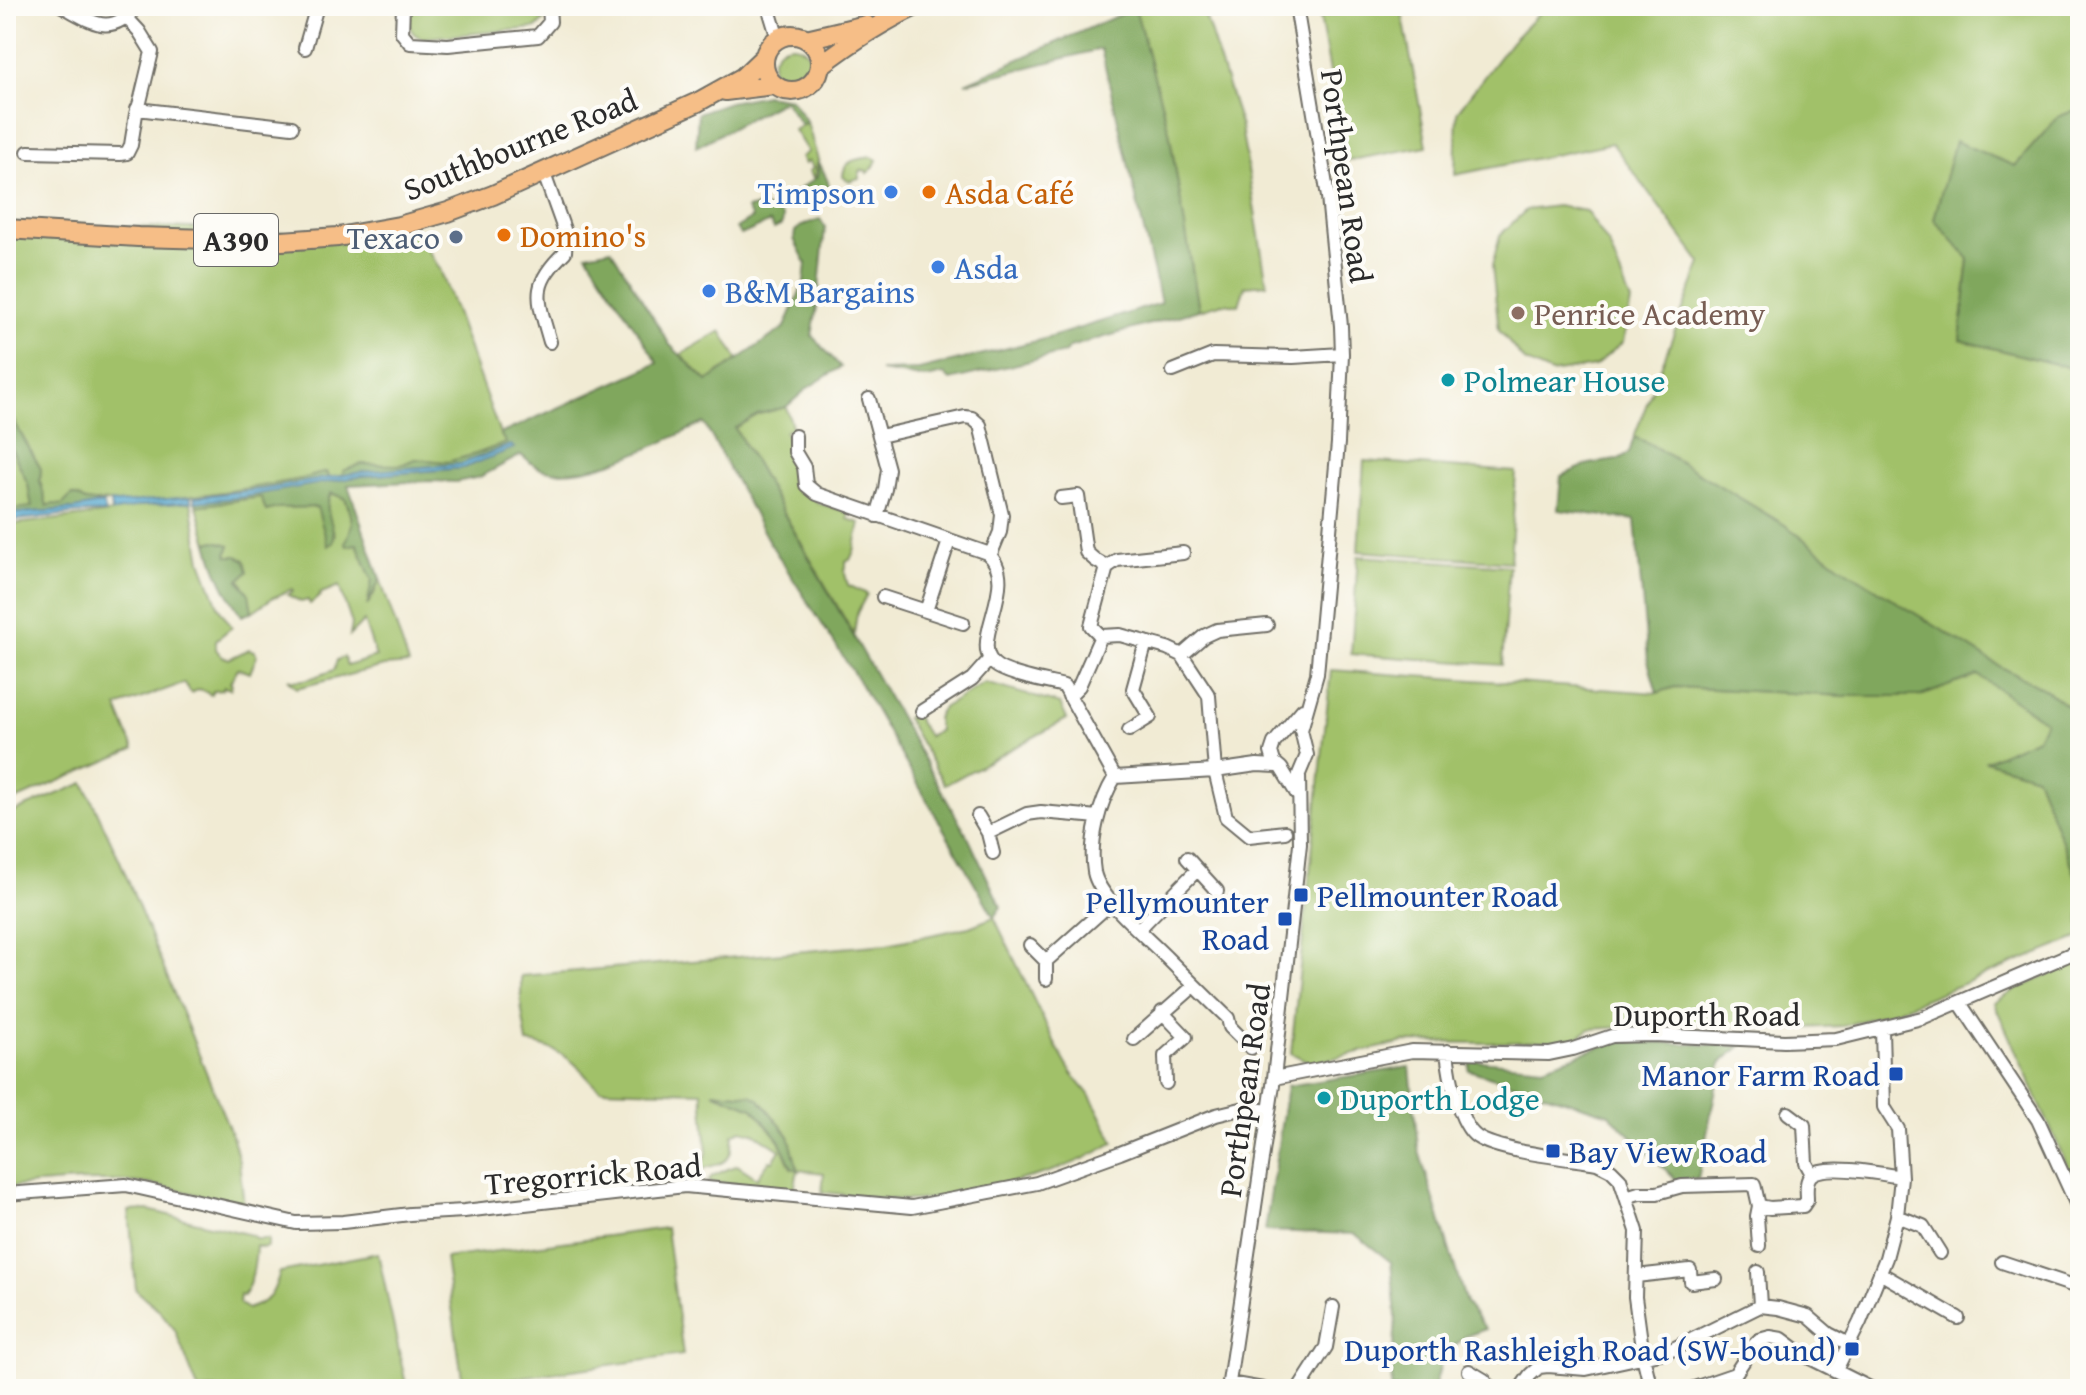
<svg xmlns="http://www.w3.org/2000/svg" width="2086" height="1395" font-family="'Gentium Book Plus',serif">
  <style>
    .green { fill: #a1c169; stroke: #66764a; stroke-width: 2; fill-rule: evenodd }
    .forest { fill: #80a75d; stroke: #566944; stroke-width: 2 }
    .water { fill: #54a8d0; stroke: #406a7e; stroke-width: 2 }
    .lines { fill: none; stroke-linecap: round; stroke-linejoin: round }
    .minor-casing { stroke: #706e66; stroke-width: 16 }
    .highway-casing { stroke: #706e66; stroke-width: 22 }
    .minor { stroke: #fff; stroke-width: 12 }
    .highway { stroke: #f6be87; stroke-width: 18 }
    .shop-dot { fill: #3f7fe0; stroke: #fdfcf7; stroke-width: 3 }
    .food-dot { fill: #e8710a; stroke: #fdfcf7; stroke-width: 3 }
    .service-dot { fill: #5c6f8a; stroke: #fdfcf7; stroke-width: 3 }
    .education-dot { fill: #8d6e63; stroke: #fdfcf7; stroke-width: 3 }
    .culture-dot { fill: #0f9aa8; stroke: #fdfcf7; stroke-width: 3 }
    .transit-dot { fill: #1a4fb4; stroke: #fdfcf7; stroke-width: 3 }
    .labels { text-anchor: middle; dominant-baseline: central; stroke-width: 8; stroke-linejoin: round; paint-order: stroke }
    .shield { fill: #fdfcf7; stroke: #6a6a68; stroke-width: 2 }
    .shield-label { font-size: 30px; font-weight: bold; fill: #2b2b2b }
    .street-label { font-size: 32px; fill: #2b2b2b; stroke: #fdfcf7 }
    .shop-label { font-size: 32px; fill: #366cbe; stroke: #fdfcf7; text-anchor: start }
    .food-label { font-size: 32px; fill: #c56008; stroke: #fdfcf7; text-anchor: start }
    .service-label { font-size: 32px; fill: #4e5e75; stroke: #fdfcf7; text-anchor: end }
    .education-label { font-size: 32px; fill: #785e54; stroke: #fdfcf7; text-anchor: start }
    .culture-label { font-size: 32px; fill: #0d838f; stroke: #fdfcf7; text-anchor: start }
    .transit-label { font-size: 32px; fill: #164399; stroke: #fdfcf7; text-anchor: end }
  </style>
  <rect width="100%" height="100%" fill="#fdfcf7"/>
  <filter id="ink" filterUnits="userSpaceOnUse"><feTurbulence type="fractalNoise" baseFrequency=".0125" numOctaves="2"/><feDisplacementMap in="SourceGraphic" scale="16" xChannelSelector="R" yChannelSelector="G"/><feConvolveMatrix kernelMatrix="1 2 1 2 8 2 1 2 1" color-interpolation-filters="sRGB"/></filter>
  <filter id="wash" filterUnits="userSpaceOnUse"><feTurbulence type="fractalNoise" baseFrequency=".006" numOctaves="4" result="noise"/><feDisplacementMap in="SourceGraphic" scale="32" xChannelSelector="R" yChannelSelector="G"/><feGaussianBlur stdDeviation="1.8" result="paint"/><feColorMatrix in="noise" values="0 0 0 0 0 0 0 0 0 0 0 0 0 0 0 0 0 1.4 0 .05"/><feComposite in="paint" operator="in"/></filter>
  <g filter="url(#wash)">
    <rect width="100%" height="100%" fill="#f1ebd4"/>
    <path class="green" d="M413 6H546L545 19 536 28 423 38C408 35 408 22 409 9Z
      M1140 6H1202L1241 127 1267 284 1245 286 1239 305 1223 303 1199 310 1169 131 1135 8Z
      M1381 6H1401L1427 146 1346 161 1320 17Z
      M1546 6H2080V108L2058 117 2015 166 1969 258 1960 340 2080 370V716L2046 690 1999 666 1838 565 1785 525 1648 443 1634 437 1701 263 1612 143 1455 175 1457 112 1511 42Z
      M772 65a20 20 0 1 1 40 0a20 20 0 1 1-40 0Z
      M807 122 818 160 814 179 809 171 813 168 809 161 805 164 801 157 808 152 794 130Z
      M872 157 877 160 873 168 867 173 866 170 859 171V178L849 181 843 177C843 160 857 159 872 157Z
      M1557 206 1586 211 1609 245 1631 302 1623 342 1595 366 1551 373 1524 361 1499 330 1492 266 1500 235 1526 210Z
      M6 224 238 229 338 237 415 230 440 269 500 434 506 443 476 454 447 462 415 459 401 465 343 471V476L329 478 326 472 302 479 253 488 163 500 117 503 101 501 92 503 72 496 62 505 52 504 47 506 40 481 41 469 13 420H6Z
      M721 331 738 360 707 381 680 355Z
      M786 407 794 432 789 429 785 432 817 503 849 512 848 519 860 523 854 551 850 560 846 561V567L844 570 848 585 867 594 857 613 854 635 735 428 759 414Z
      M6 437 28 484 32 508 6 510Z
      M1364 461 1516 472 1510 562 1358 551Z
      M331 493 345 499C353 518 355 524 346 543L347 546 357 543 372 580 368 603 373 596 380 579 409 664 384 666 297 688 288 679C303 684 319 675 334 670L337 660 344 657 347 666 376 657 364 621 350 635 352 624 339 586 319 594 320 596 310 604 308 600 301 602 288 595 293 591 292 589 272 598 252 612C249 590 236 573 227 553L230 545 215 541 208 543 197 506 261 497 266 511 277 508 318 507 329 545 335 535C330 521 323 507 331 493Z
      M191 502 201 561 219 608 232 627 216 640V649L221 656 229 659 249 649 254 651 257 656 250 673 237 668 230 683 232 684 230 689 224 687 222 690 213 691 211 695 200 689 191 693 184 683 117 707 134 749 6 804V525L104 514 120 509 140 506Z
      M1358 556 1509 566 1502 665 1351 654Z
      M1331 670 1657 693 1675 687 1845 696H1921L1978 675 2045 721 2037 738 1988 761 2036 776 2080 886V937L1892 1012 1843 1026 1782 1029 1701 1023 1590 1029 1574 1040 1487 1043 1405 1042 1311 1063 1291 1053Z
      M985 683 1060 704 1067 719 945 785 906 718 914 714 928 736 939 730C936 720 936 715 944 707Z
      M84 783 120 861 233 1138 239 1161 244 1205C209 1199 176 1187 141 1183 96 1178 51 1183 6 1187V815Z
      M994 917 1056 1046 1072 1074 1088 1093 1097 1108 1114 1142C1072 1170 1023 1180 975 1190 953 1195 931 1200 908 1200 880 1199 851 1195 822 1192L824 1173 798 1170 794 1190 708 1182 712 1176 737 1165 757 1178 770 1160 773 1161 780 1150 754 1133 741 1130 733 1134C732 1140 733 1148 730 1154 725 1167 709 1164 700 1171L707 1153 702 1092 600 1089C592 1084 588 1078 581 1070 568 1055 547 1045 527 1043L521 1005V976L887 944 969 927ZM715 1093 744 1094 760 1100 789 1136 797 1169 791 1168 779 1140 753 1108Z
      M2080 961V1194L1994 1003 2015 990Z
      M148 1210 251 1235 257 1239H268V1246L264 1248 256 1246C255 1262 253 1282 243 1296L240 1295 239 1303 247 1309C271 1301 273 1295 280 1272L378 1253 407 1389H198L175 1330 159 1310 136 1290 129 1211Z
      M666 1228 683 1355 463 1385 445 1258Z"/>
    <path class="forest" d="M1135 8 1169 131 1199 310 1070 347 1064 353 950 380 944 374 927 378 880 371 919 370 1048 338 1161 303 1101 49 965 83Z
      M766 95 791 99 807 122 801 125 784 100 696 147 698 113 729 102Z
      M2080 108V370L1960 340 1969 259 1934 219 1955 141 2015 166 2058 117Z
      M819 162C824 174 833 185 828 198 816 204 803 211 794 198V193L817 177Z
      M755 207C766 207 775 208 783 217L782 225 774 229 770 222 741 235 736 228 752 218 747 209Z
      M820 219 825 227 817 307 812 336 841 367 809 387 786 407 759 414 735 428 969 839 1001 907 994 917 858 680 768 540 704 423C663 441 587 483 542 469 535 467 527 460 521 455L480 477 456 482 430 481 348 485 380 579 367 606 372 580 357 544 347 546 345 543C355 524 353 517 345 498L331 493C321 511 337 525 333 543L328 546 317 507 277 508 266 511 261 497 197 506 195 502 362 476 464 468 513 448 510 445 461 464 407 468 343 476V471L361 464 401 465 415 459 447 462 476 454 506 443 500 434 658 363 587 254 611 249 670 345 707 381 785 327 804 282 806 263 794 239 795 231 803 225Z
      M6 420H13L41 469 40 481 47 506 52 504 62 505 72 495 79 497 85 501 104 503 75 509 6 514V510L32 507 28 484 6 437Z
      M1634 437 1648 443 1785 525 1838 565 1999 666 2046 690 2080 716V886L2036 776 1986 761 2037 738 2045 721 1978 675 1921 696H1845L1675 687 1657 693 1648 661 1635 520 1558 510 1561 476 1589 464 1617 460 1629 453Z
      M326 472 329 478 237 493 194 497 302 479Z
      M215 541 230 545 227 553 228 556H237L245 560 248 572 239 580 249 594 252 612 242 616C226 594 215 570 208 543Z
      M1617 1041 1741 1046 1721 1063 1698 1179H1675L1609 1114 1469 1070 1470 1060 1543 1067Z
      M1410 1067 1418 1148 1466 1303 1486 1329 1466 1336 1443 1356 1434 1389H1391L1396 1317 1391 1262 1355 1234 1265 1231 1287 1086Z
      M713 1092 751 1095 760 1100 789 1136 798 1170 792 1168 779 1140 753 1108Z"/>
    <path class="water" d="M511 445 514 448 464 468 362 476 242 497 195 502 194 497 265 489 362 472 461 464Z
      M191 497V502L140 506 112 512 111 502 117 503Z
      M104 503 105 513C72 511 39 519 6 521V514L75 509Z"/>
  </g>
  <g filter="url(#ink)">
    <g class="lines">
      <g class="minor-casing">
        <path id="minor" d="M62 6C93 22 110 38 137 6
          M403 6 402 33 410 43 448 45 538 36 550 22 549 6
          M768 6 778 39
          M305 48 317 6
          M137 109 292 127
          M28 152 120 154 127 153 131 145 136 114 140 102 152 52 139 31 127 18
          M543 171 566 235 565 252C529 286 538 299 550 342
          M1173 371 1213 355 1293 357 1342 354
          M869 399 888 469 885 489 877 516
          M795 436V452L804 467 806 485 817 494 987 553C1024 583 963 646 998 667 1013 676 1047 682 1064 686L1115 777 1215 771 1257 765 1277 766
          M880 436 965 417 972 418 980 425 1002 515 1000 532 990 556
          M1061 498 1078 496 1086 552 1095 560 1107 567 1091 626 1101 636
          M1107 567 1117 560 1183 553
          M883 597 963 623
          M926 611 949 541
          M1182 655 1204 636 1217 630 1267 625
          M1069 696 1079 686 1101 636 1120 635 1167 648 1182 655 1209 696 1215 771 1226 817 1249 836 1285 832
          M922 711 972 679 989 660
          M1129 730 1150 717 1133 689 1146 642
          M1115 777C1099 803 1089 841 1094 872 1099 899 1147 937 1166 957 1187 978 1207 998 1228 1018L1230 1027 1251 1048
          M1297 794 1281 768 1274 762 1271 752 1274 743 1303 709
          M978 816 988 833
          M993 853 988 833 1027 814 1041 812 1098 817
          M1187 858 1217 891
          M1138 930 1197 870
          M1030 945 1046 961V979
          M1046 961 1112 902
          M1960 1003 2038 1120 2080 1212
          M1162 1012 1186 1037 1165 1056 1166 1083
          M1134 1039 1194 986
          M1447 1051C1449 1072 1458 1124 1477 1137 1500 1152 1567 1158 1597 1163L1611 1170 1620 1179 1637 1231 1635 1297 1643 1356 1651 1389
          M1274 1078 1412 1051 1549 1054 1573 1049 1612 1036 1653 1035 1784 1041 1836 1039 1922 1018 2080 950
          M1788 1113 1804 1125 1806 1163 1812 1174
          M6 1194 126 1185 296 1223 343 1222 410 1214 464 1211 685 1186 912 1207 1037 1183 1120 1153 1216 1115 1245 1108 1269 1111
          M1626 1197 1639 1193H1657L1682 1186 1754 1184 1759 1206 1770 1208 1803 1206 1807 1200C1807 1192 1805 1181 1811 1175 1825 1163 1883 1174 1901 1177
          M1897 1216 1923 1226 1940 1253
          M1759 1246 1757 1216 1759 1206
          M2002 1262 2080 1288
          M1758 1272 1760 1306
          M1880 1273 1958 1318
          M1636 1276 1690 1270 1691 1282 1716 1279
          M1836 1370 1860 1322 1886 1258 1897 1216 1901 1177 1898 1129 1884 1107 1882 1029
          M1469 1371 1484 1380 1491 1389
          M1229 1383 1263 1389
          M1228 1389 1274 1078 1300 844 1299 774 1307 755 1301 730 1317 674 1338 443 1342 354 1341 326 1328 197 1296 6
          M1299 1389 1326 1347 1333 1307
          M1520 1389 1530 1375 1539 1367 1548 1366 1586 1369 1669 1351 1760 1306 1778 1308 1808 1316 1829 1334 1849 1344
          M1691 1389 1735 1374 1754 1345 1759 1340 1770 1337 1782 1339 1802 1354 1872 1389"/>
      </g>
      <g class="highway-casing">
        <path id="highway" d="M764 63a28 28 0 1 1 56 0a28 28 0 1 1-56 0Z
          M806 39 866 25
          M821 65C851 42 881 22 916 6
          M725 91 774 85
          M6 229 138 237 282 241 338 237 399 226 448 212 493 195 698 102 743 77 765 56"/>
      </g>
      <use href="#minor" class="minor"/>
      <use href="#highway" class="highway"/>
    </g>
  </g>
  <g class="shop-dot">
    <circle cx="891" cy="192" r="8"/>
    <circle cx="938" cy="267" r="8"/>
    <circle cx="709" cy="291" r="8"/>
  </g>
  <g class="food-dot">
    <circle cx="929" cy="192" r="8"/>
    <circle cx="504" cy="235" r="8"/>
  </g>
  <circle class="service-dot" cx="456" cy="237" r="8"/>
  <circle class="education-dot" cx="1518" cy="313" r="8"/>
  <g class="culture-dot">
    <circle cx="1448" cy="380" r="8"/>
    <circle cx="1324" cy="1098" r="8"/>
  </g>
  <g class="transit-dot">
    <rect x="1293" y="887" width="16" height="16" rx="4"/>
    <rect x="1277" y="911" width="16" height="16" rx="4"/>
    <rect x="1888" y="1066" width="16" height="16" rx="4"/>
    <rect x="1545" y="1143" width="16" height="16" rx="4"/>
    <rect x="1844" y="1341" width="16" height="16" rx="4"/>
  </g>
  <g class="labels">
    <rect class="shield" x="194" y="214" width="84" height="52" rx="6"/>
    <g class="shield-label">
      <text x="236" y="240">A390</text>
    </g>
    <g class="street-label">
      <text transform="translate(520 144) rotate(-22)">Southbourne Road</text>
      <text transform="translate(1347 176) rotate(82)">Porthpean Road</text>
      <text x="1707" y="1014">Duporth Road</text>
      <text transform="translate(1244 1090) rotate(-82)">Porthpean Road</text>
      <text transform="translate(593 1174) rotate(-5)">Tregorrick Road</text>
    </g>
    <g class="shop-label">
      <text x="875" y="192" text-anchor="end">Timpson</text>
      <text x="954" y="267">Asda</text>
      <text x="725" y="291">B&amp;M Bargains</text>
    </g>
    <g class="food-label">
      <text x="945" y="192">Asda Café</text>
      <text x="520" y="235">Domino's</text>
    </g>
    <g class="service-label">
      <text x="440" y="237">Texaco</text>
    </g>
    <g class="education-label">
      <text x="1534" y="313">Penrice Academy</text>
    </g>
    <g class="culture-label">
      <text x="1464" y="380">Polmear House</text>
      <text x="1340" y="1098">Duporth Lodge</text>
    </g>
    <g class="transit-label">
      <text x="1317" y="895" text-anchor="start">Pellmounter Road</text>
      <text x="1269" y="901">Pellymounter<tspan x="1269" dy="37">Road</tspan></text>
      <text x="1880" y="1074">Manor Farm Road</text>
      <text x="1569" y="1151" text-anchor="start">Bay View Road</text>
      <text x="1836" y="1349">Duporth Rashleigh Road (SW-bound)</text>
    </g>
  </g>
  <rect width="2086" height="1395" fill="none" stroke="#fdfcf7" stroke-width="32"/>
</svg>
